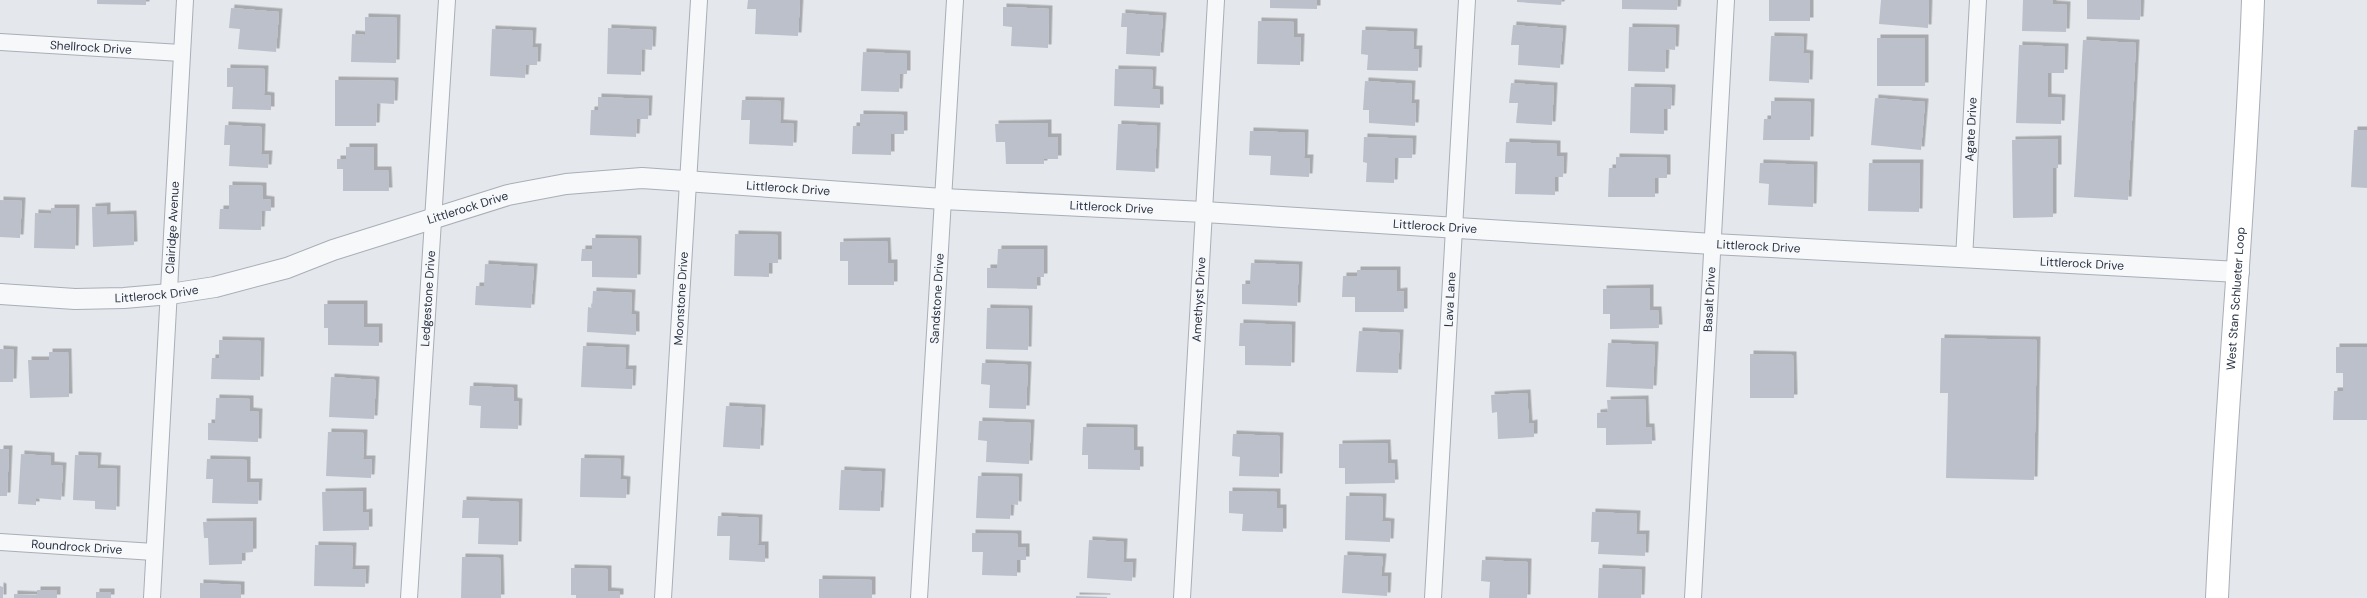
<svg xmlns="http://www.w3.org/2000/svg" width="2367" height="598" font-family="'DM Sans',sans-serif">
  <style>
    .building { fill: #bbc0ca; filter: url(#shadow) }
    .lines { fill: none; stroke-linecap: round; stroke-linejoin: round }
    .minor-casing { stroke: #a9aeb7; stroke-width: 18 }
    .tertiary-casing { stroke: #a9aeb7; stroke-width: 22 }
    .secondary-casing { stroke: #a9aeb7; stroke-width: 24 }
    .minor { stroke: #f7f8fa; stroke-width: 16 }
    .tertiary { stroke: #f7f8fa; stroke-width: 20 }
    .secondary { stroke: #fff; stroke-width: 22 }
    .labels { text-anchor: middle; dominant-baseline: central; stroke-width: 3; stroke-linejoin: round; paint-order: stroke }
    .street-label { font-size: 12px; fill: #2b3445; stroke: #f4f6f9 }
  </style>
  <defs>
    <filter id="shadow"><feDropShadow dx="3.5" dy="-3.5" stdDeviation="0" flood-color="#0004"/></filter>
  </defs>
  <rect width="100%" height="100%" fill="#e4e7ec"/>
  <path class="building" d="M97 0H146V5L97 4Z
    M748 0H800L798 36 755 34 756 9H747Z
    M1270 0H1317V9L1270 8Z
    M1517 0H1562L1561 5 1517 2Z
    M1622 0H1678L1677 10 1622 9Z
    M1769 0H1810V21H1769Z
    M1881 0H1929L1928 28 1879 24Z
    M2023 0H2053V4L2067 5 2066 32 2022 31Z
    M2087 0H2141L2140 20 2087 19Z
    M1003 7 1049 9 1048 48 1011 46 1012 27 1003 26Z
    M231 8 279 12 276 52 238 49 240 29 229 28Z
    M1122 13 1163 16 1160 56 1126 54 1127 27H1121Z
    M365 17 397 18 396 63 351 62 352 34 365 35Z
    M1258 21 1294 22V37H1301L1300 65 1257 64Z
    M1513 25 1563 29 1560 68 1518 65 1519 45H1511Z
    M1629 27 1676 28 1675 50 1666 49 1665 72 1628 71Z
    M608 28 653 30 652 50 642 49 641 75 607 74Z
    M492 29 533 31 532 47H538L537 65H526L525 78 490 76Z
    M1362 30 1414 32 1413 49H1419L1418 71 1367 70 1368 55 1361 54Z
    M1771 36 1804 37 1803 53 1810 54 1809 83 1769 81Z
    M1877 38H1925V86H1877Z
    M2083 40 2136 43 2128 200 2074 197Z
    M2019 45 2065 47 2064 73H2048V97L2062 98 2061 124 2016 123Z
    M863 52 907 54V74H900L899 92 861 91Z
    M227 68 265 69 264 95 271 96V110L232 109 233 87H227Z
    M1115 69 1153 70 1152 89 1160 90V108L1114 106Z
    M335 80 395 81 394 104 377 103 376 126H335Z
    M1365 81 1412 84 1411 103H1416L1415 126 1369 123V110H1363Z
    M1511 83 1554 86 1552 125 1516 123 1518 103H1509Z
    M1631 87 1672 88 1671 109H1664V134L1630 133Z
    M598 97 649 99 648 119H637L636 137 590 135 591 110H598Z
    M1875 98 1925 102 1921 150 1871 145Z
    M742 100 781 101 780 123 794 124 793 146 749 144 750 120H741Z
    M1771 101 1811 102 1810 140H1763L1764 119H1771Z
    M860 114 904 115V134H891V155L852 154 853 126H860Z
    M1048 123V137H1058V159H1044V164H1006L1005 142H996L995 124Z
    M1118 124 1157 126 1155 172 1116 170Z
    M225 125 262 127 261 154H269L268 168 229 166 230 145H224Z
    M2354 130H2367V188L2351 187Z
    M1250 131 1305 133 1304 158H1310L1309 177 1270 175 1271 156 1249 155Z
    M1364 137 1413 139 1412 158H1395L1394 183 1366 182 1367 163 1363 162Z
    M2058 139V168H2053V217L2013 218 2012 140Z
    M1506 142 1557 144V156H1564L1563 177H1555V195L1515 194 1516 163H1505Z
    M346 147H374V170H388L389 191H343V169H337V159H346Z
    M1616 157 1667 158V178H1655V197H1608L1609 168H1616Z
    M1760 163 1814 165 1813 207 1768 205 1769 184 1759 183Z
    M1869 163H1920L1919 212 1868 211Z
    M229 185 263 186V199L271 200V211H262L261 230 219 229 220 209H229Z
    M0 200 22 201 20 238 0 237Z
    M107 206V215L133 214 134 245 93 247 92 207Z
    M51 208H76L75 249 34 248 35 213 51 214Z
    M735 234 778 235V263H769V277L734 276Z
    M592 238 638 239 637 278 592 277V261H581L582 249H592Z
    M887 241 888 263H894V285H848V261H840V242Z
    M998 249H1044V277H1037V289L987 288V268H997Z
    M1251 263 1299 265 1297 306 1242 304V284H1250Z
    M485 264 534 267 531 308 475 305 476 286H484Z
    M1357 270H1397V292L1404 291V312H1355V297H1342L1343 276H1357Z
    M1650 288V310H1658L1659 328 1610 329V314H1603V289Z
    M593 291 632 293 631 314 636 315V335L587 332 588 307 592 308Z
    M324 304H364V327H379V346L328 345V328H324Z
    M987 308 1029 309 1028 350 986 349Z
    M1240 323 1292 325 1291 366 1245 365V346H1239Z
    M1359 331 1400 333 1398 373 1356 372Z
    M1941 338 2037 340 2034 480 1946 478 1948 393H1940Z
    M219 340 261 341 260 380 211 379 212 358H219Z
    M1608 343 1655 345 1653 389 1606 387Z
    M583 346 626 348 625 369H633L632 389 581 387Z
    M2336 347H2367V420H2333L2334 391H2343V373H2336Z
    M0 349 14 350 13 382H0Z
    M49 352H68L69 397 30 398 28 360H49Z
    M1750 354 1793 355 1794 398H1750Z
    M982 363 1028 365 1026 409 989 408 990 385 981 384Z
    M331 377 376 380 374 419 329 417Z
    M470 386 514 388V401L519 402 518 429 480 428 481 406 469 405Z
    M1527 393 1529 424 1534 423V437L1498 439 1497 412 1492 413 1491 395Z
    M216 398 250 399V411L259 412 258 442 208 440V423H215Z
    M1645 399 1646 427H1651L1652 444 1606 445V428H1597V413L1608 412 1607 400Z
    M726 406 762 408 760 449 723 447Z
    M979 421 1031 423 1029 464 986 462 987 441 978 440Z
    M1083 427 1134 428V450H1140V470L1088 469V455H1082Z
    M328 432 364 433 363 459H372L371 478 326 476Z
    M1233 434 1280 436 1279 477 1239 476 1240 457 1232 456Z
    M1387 443 1388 463H1394L1395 483 1345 484V468H1339V444Z
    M0 449H9L7 496H0Z
    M21 454 51 456V465L63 466 61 500 36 498V505L18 504Z
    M75 455 98 456 97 468 117 469 116 510 95 509V501L73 500Z
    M581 458 621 459 620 479 627 480 626 498 580 497Z
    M207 459 247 460V482H259L258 504 212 503 213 479H206Z
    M841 470 882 472 880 511 839 510Z
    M978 476 1019 477 1018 505 1011 504 1010 519 976 518Z
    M363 491V513L369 512V530L323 531 322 492Z
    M1229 491 1277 492V508H1283V532L1242 531 1243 514 1229 513Z
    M1346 496 1383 497 1382 521 1391 522 1390 542 1345 540Z
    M463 500 519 502 518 545 478 544 479 518H462Z
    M1592 512 1637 514 1636 534H1646L1645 556 1598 554 1599 542H1591Z
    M718 516 759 518 758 545H765V562L729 560 730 536H717Z
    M253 521V552L242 553V564L209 565 208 538H204L203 522Z
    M972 533 1018 534V547H1026V560H1017V576L982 575 983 552H972Z
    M1089 540 1124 542 1123 562H1133L1132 581 1087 578Z
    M315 545 353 546 352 569H366L365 587 314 586Z
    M1344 555 1383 557 1381 576H1388L1387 596 1342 593Z
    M462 557 500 558 501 598H461Z
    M1482 560 1528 562 1527 598H1489L1490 582 1481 581Z
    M571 568 608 569V591L620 592V598H576V595H571Z
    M1599 568 1642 570 1641 598H1598Z
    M819 579 872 580V598H819Z
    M200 583 241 585V598H200Z
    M0 586 3 587V598H0Z
    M37 590H57V598H14V594L37 595Z
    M96 592H111V598H96Z
    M1076 596 1107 597V598H1076Z"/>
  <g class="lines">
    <g class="minor-casing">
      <g id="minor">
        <path id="s1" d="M0 42 181 53"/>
        <path id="s2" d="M1964 259 1978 0"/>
        <path id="s3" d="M0 542 154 552"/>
        <path id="s4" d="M152 598 185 0"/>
        <path id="s5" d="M409 598 447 0"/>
        <path id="s6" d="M663 598 699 0"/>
        <path id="s7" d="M919 598 955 0"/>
        <path id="s8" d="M1182 598 1216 0"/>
        <path id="s9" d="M1433 598 1467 0"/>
        <path id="s10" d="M1693 598 1726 0"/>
      </g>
    </g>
    <g class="tertiary-casing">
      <g id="tertiary">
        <path id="s11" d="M0 294 75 299 124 298 170 294 215 287 287 268 333 250 508 195 566 184 642 178 943 199 1204 212 1713 244 2239 272"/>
      </g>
    </g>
    <g class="secondary-casing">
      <g id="secondary">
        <path id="s12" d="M2217 598C2226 398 2246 200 2253 0"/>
      </g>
    </g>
    <use href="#minor" class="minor"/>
    <use href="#tertiary" class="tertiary"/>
    <use href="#secondary" class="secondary"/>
  </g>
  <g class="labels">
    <g class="street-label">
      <text stroke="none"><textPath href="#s1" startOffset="91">Shellrock Drive</textPath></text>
      <text stroke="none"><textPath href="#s2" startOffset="130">Agate Drive</textPath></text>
      <text stroke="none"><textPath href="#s11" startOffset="805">Littlerock Drive</textPath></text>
      <text stroke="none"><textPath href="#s11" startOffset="1129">Littlerock Drive</textPath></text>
      <text stroke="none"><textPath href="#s11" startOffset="481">Littlerock Drive</textPath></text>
      <text stroke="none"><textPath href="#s11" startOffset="1453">Littlerock Drive</textPath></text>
      <text stroke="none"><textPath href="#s4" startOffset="371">Clairidge Avenue</textPath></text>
      <text stroke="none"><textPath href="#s11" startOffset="1777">Littlerock Drive</textPath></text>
      <text stroke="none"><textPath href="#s11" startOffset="2101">Littlerock Drive</textPath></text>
      <text stroke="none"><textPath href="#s11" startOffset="157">Littlerock Drive</textPath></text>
      <text stroke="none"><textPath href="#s5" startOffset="300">Ledgestone Drive</textPath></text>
      <text stroke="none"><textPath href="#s6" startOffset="300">Moonstone Drive</textPath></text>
      <text stroke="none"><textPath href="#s7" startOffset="300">Sandstone Drive</textPath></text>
      <text stroke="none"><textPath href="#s8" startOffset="299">Amethyst Drive</textPath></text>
      <text stroke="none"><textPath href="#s9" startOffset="299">Lava Lane</textPath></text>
      <text stroke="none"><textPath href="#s10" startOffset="299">Basalt Drive</textPath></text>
      <text stroke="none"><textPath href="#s12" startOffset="300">West Stan Schlueter Loop</textPath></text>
      <text stroke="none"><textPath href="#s3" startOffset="77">Roundrock Drive</textPath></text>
    </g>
  </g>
</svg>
